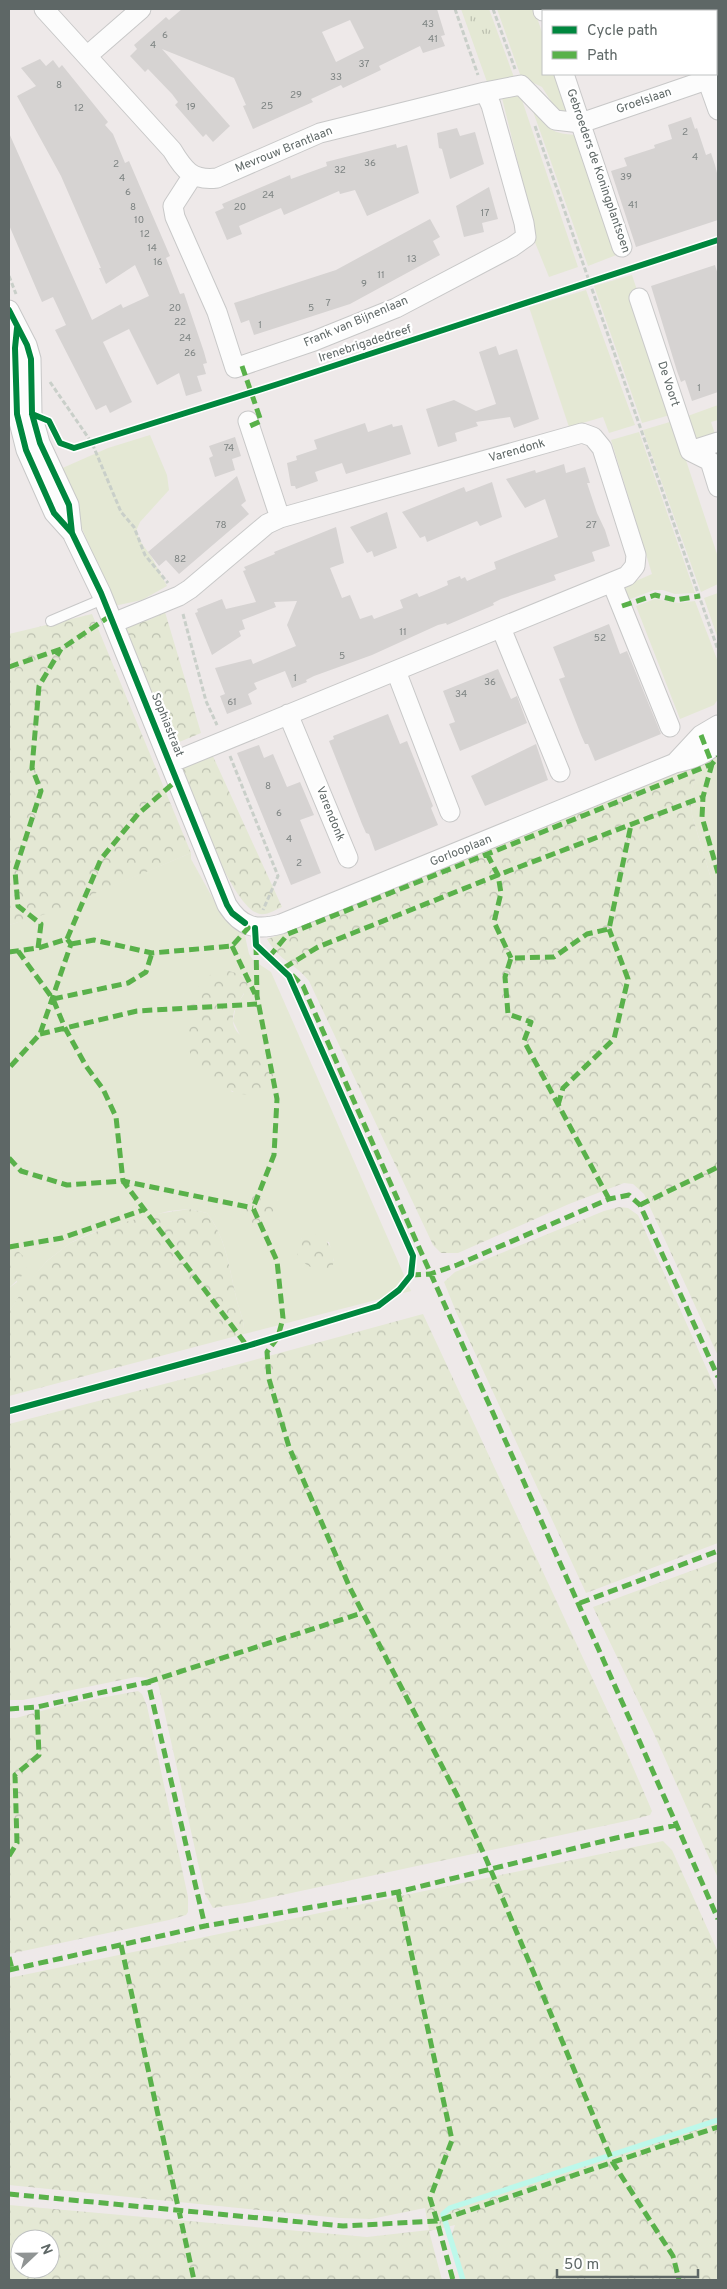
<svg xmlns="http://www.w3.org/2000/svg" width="727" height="2289" font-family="Overpass,sans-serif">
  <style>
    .green { fill: #e4e8d4; fill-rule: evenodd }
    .forest { fill: url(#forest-crowns); fill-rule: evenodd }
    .park { fill: url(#park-tufts) }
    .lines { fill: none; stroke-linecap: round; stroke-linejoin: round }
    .stream { stroke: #bdf8ea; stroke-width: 5.5 }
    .building { fill: #d6d3d2; fill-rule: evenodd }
    .lane-casing { stroke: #c8c8c8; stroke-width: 12 }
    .street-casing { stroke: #c8c8c8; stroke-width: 21 }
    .path { stroke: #c9cfc9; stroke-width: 3; stroke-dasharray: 5 2.5; stroke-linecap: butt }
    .lane { stroke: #fcfcfc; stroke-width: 10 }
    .street { stroke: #fcfcfc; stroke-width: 19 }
    .quiet { stroke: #59b14a; stroke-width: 5; stroke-dasharray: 10 5; stroke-linecap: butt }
    .cycleway-casing { stroke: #fff; stroke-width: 9 }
    .cycleway { stroke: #00873e; stroke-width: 6 }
    .labels { text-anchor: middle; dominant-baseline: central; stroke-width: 4.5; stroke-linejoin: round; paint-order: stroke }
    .number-label { font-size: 10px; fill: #7d8382 }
    .street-label { font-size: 12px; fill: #5e6766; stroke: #fff }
  </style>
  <defs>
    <pattern id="forest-crowns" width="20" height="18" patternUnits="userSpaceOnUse" patternTransform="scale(1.25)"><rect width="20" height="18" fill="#e4e8d4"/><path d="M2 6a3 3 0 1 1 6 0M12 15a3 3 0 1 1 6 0" fill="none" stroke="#bcc0b0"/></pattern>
    <pattern id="park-tufts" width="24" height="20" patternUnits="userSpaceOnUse" patternTransform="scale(1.25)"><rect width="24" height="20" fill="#e4e8d4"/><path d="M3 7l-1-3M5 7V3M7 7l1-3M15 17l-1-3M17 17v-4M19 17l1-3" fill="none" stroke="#bcc0b0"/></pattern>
  </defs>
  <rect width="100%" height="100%" fill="#eee9e9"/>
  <path class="green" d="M461 9H489L515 80 487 82Z
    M497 9H534L543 35V74H557L572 118 559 114 542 87 521 77Z
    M517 93 521 97 578 267 549 277 534 240 535 232 501 94Z
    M529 100C545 126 546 134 579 135L619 254 588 266Z
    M632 275 637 290 630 293 670 415 642 423 594 286Z
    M586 290 635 425 609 433 603 417 569 427 529 307Z
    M718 405V420L711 422 716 437 697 443 685 417Z
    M673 421 718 557V584L701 592 643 430Z
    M639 432 695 593 675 594 663 590H654L628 600 622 587 652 574 611 440Z
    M150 435 167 475 169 490 140 522 136 531 140 541 151 556 167 586 142 600 114 606 58 470 108 448Z
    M718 593V639L704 598Z
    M655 599 679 603 695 601 718 662V699L714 705 680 719 636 606Z
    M718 753V902L692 815 691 791 701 762Z
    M191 853V859L221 913 245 936 249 954 253 960 271 972 411 1291 244 1334C245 1321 239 1310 236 1297 229 1267 226 1238 207 1213L189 1209 169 1211 105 1228 82 1237 70 1243 47 1261 29 1282 9 1312V1288L17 1282 15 1248 9 1249V925L49 912ZM226 970 243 976 244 994 236 1006 233 1021 242 1039 265 1056 274 1074 232 1092 187 1030C191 990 195 992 226 970ZM302 1238 329 1242 334 1261 297 1249Z"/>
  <path class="forest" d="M165 612 201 733 172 745 123 626 149 620Z
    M92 614 191 853 49 913 9 925V634Z
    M211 752 282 907C275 910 265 917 257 913 230 903 191 793 180 764Z
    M701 762 691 791 692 815 718 902V1356L644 1194 633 1184 624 1183 569 1204 458 1253H441L433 1245 309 981C294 962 280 962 267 939L291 931Z
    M226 970 239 974 248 981C247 995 234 1003 233 1017 231 1037 254 1041 264 1053 268 1059 271 1068 274 1074L268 1088C248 1098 242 1096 222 1086 213 1081 203 1077 197 1068 178 1039 184 974 226 970Z
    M248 1194 262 1195C276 1207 275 1209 270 1226L262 1228C247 1221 243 1217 243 1200Z
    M619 1207 628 1208 638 1215 718 1394V1543L586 1593 457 1314 444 1282 455 1272 604 1211Z
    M189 1209 207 1213C226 1238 229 1267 236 1297 239 1310 245 1321 244 1334L9 1396V1312L28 1282 47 1261 70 1243 105 1228 150 1215Z
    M318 1234C330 1243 337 1252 332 1268L322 1273C307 1266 287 1256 302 1238Z
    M15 1248 26 1259 27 1271 9 1288V1249Z
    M423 1314 623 1744 652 1811 650 1815 631 1820 245 1903 213 1908 205 1894 158 1683 152 1678 136 1677 23 1700H9V1424L199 1375Z
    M718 1561V1878L655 1736 593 1607Z
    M138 1691 142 1694 147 1706 188 1897V1912L186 1915 169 1920 9 1954V1718H16L63 1705Z
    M663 1841 672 1850 718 1952V2280H462L451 2237 455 2225 429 2231 442 2280H9V2205L367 2237 429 2230 425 2208 371 2219 340 2218 9 2185V1978ZM20 2239H50V2269H20Z"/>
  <path class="park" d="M466 9H482L493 37 478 43Z"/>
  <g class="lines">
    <path class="stream" d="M463 2280 443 2214 450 2208 718 2120"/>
  </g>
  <path class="building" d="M182 9H437L445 35 441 36 445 46 423 53 420 46 379 66 381 70 343 88 341 85 324 93 311 99 313 102 253 129 243 106 246 105 234 78 162 49 230 126 213 142 206 134 203 137 175 105 178 102 172 94 148 69 145 72 130 56 137 49 134 45 166 17 169 20ZM350 20 364 48 336 62 322 32Z
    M40 59 46 66 53 60 59 68 62 65 108 122 105 125 113 134 125 163 129 161 170 256 166 258 180 294 184 293 204 352 207 363 203 364 206 374 197 376 202 391 186 396 179 373 157 385 129 329 103 342 132 402 110 413 106 405 96 410 55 330 66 325 53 297 42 302 9 225V133L92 320 121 304 123 308 149 296 135 265 106 284 99 268H101L61 176 17 96 36 86 21 68Z
    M691 117 695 129 697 128 706 155 711 153 715 165 718 177V220L636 247 611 171 627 166 624 158 655 148 654 145 672 139 668 125Z
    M457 128 460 136 475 132 484 164 450 179 442 149 439 148 437 133Z
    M396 144 397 148 407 145 419 193 367 216 355 190 340 194 339 191 284 215 281 208 239 226 242 234 227 240 215 212 224 208 222 204 290 175 291 179 327 166 326 162Z
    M489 187 498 219 482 223 484 232 464 237 456 206Z
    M430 219 440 237 433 241 440 255 350 304 254 335 249 320 241 323 234 303 336 270Z
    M715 265 718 275V392L692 401 685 380 681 382 677 371 651 286Z
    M496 346 499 355 517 349 539 419 514 428 510 417 476 422 478 426 455 433 457 441 438 447 426 409 454 400 476 411 496 404 479 352Z
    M365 423 368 432 392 424 393 427 402 425 411 454 346 474 342 463 315 472 318 481 296 489 295 486H291L287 463 297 460 296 456 317 449 314 440Z
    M235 437 241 456 232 459 235 470 215 477 209 458 213 456 209 446Z
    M564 464 566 473 585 467 590 483H587L597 513 605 530 610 546 592 552 595 561 554 575 556 580 501 599 493 603 494 605 447 625 446 623 438 625 372 655 314 676 306 680 307 682 292 688 285 671 254 683 257 689 248 694 252 704 227 714 220 696 225 694 215 668 251 659 253 664 296 646 287 625 297 601 274 602 276 607 242 620 245 629 239 631 241 636 212 655 195 613 198 612 197 609 222 599 226 609 256 602 243 571 246 570 244 567 275 554 274 552 336 527 344 563 330 568 342 598 350 595 360 619 372 615 374 619 403 608 400 600 417 593 419 597 434 591 448 585 447 581 460 576 461 579 465 577 467 581 496 569 494 562 558 537 545 499 525 508 506 479 535 470 536 473Z
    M237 476 246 501 241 505 249 514 179 574 166 560 159 566 148 552Z
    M492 482 502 517 480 526 477 521 427 542 425 536 420 538 402 512 464 487 466 492Z
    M387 512 397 548 374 557 372 551 367 553 350 527Z
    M609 624 620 654 627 651 661 734 595 761 588 744H585L581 735 559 679 565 677 553 647Z
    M498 669 511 699 517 696 527 723 460 751 449 724 455 722 443 691Z
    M388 714 400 744 407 741 433 806 431 808 438 825 375 851 369 834 366 833 362 824 329 741 334 739 333 736Z
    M536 744 548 780 485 806 471 776Z
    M259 745 264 758 273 754 287 787 300 782 314 815 300 820 321 873 291 885 237 753Z"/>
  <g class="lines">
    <g class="lane-casing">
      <path id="lane" d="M51 621 103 599"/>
    </g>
    <g class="street-casing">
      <path id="street" d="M44 9 172 150C184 170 192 181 217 178L320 133 485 92 521 85 555 120 581 123 718 76
        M543 9V11
        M87 56 141 9
        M564 74 622 247
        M707 79 718 110
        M193 175 173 206 175 217 217 312 235 368 314 341 396 308 512 247 526 237 524 223 491 105 485 92
        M639 298 690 451 710 461 718 487
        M9 310 27 345 31 359 32 414 40 443 69 505 72 533
        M17 328 15 348 17 414 26 450 54 513 72 533 101 593 227 905C241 927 256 931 281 924L675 763C693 759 705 755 718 742
        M248 421 280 518
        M690 451 718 442
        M612 583 670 727
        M113 623 179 596 190 589 267 524 280 518 582 433 593 437 602 448 636 555 635 566 627 576 170 763
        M501 628 560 772
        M396 671 450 812
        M288 714 348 858
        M675 763 701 735 718 725"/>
    </g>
    <path class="path" d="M455 9 478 75
      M493 9 515 69
      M535 126 718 650
      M9 276 16 294
      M50 382 92 443 121 512 134 527 145 555 168 583
      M183 614 206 701 217 725
      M230 756 278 876 263 910"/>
    <use href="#lane" class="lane"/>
    <use href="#street" class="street"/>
    <path class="quiet" d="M242 366 261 421 250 426
      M622 606 655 595 675 600 700 596
      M9 667 61 649 110 616
      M701 735 712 764 703 797 702 817 718 873
      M487 854 498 875 501 893 494 922 511 958
      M67 939 101 859 138 814 177 780
      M71 944 94 940 152 953 232 946 250 926
      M256 945 257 996 277 1099 274 1155 253 1208 277 1261 283 1318 278 1337 267 1352 269 1379 289 1447 350 1588 459 1799 487 1861 613 2163 673 2256 679 2280
      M232 946 255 994
      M38 948 41 924 18 906 15 871 41 791 32 768 39 686 61 649
      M18 951 53 999 65 1028 86 1066 103 1089 116 1117 123 1181 253 1208
      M9 952 38 948 67 939 71 944 40 1034 9 1068
      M269 957 288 934 712 764 718 757
      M284 968 318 947 498 875 703 797
      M292 975 303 986C440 1297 581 1607 718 1919
      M53 999 128 983 146 972 152 953
      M40 1034 137 1011 258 1004
      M558 1105 563 1088 614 1039 628 979 609 929
      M9 1158 21 1171 67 1185 123 1181 247 1346
      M609 1199 524 1041 531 1022 508 1014 505 977 511 958 554 957 587 934 609 929 631 825
      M640 1205 718 1167
      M9 1247 62 1238 143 1210
      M411 1275 430 1274 457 1265 609 1199 629 1195 640 1205 718 1377
      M580 1603 718 1551
      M148 1682 362 1613
      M9 1709 37 1707 148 1682 205 1926
      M9 1856 17 1843 15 1775 39 1755 37 1707
      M398 1892 452 2140 430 2198 437 2221 718 2127
      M121 1945 194 2280
      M9 1957 12 1969
      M9 1970 205 1926 398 1892 616 1838 677 1825
      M9 2194 343 2226 437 2221 453 2280"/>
    <g class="cycleway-casing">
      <path id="cycleway" d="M9 310 27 345 31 359 32 414 40 443 69 505 72 533
        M17 328 15 348 17 414 26 450 54 513 72 533 101 593 227 905 232 913 245 923
        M32 414 49 421 60 443 74 448 278 384 718 240
        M9 1411 247 1346 378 1306 399 1290 411 1275 413 1256 289 976 256 945 255 928"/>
    </g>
    <use href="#cycleway" class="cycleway"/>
  </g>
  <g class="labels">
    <g class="number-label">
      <text x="428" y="24">43</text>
      <text x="165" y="35">6</text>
      <text x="433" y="39">41</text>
      <text x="153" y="45">4</text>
      <text x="364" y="64">37</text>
      <text x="336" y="77">33</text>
      <text x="59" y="85">8</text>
      <text x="296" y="95">29</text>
      <text x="267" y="106">25</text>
      <text x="191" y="107">19</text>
      <text x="79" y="108">12</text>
      <text x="685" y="132">2</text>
      <text x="695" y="157">4</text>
      <text x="370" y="163">36</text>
      <text x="116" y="164">2</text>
      <text x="340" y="170">32</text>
      <text x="626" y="177">39</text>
      <text x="122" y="178">4</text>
      <text x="128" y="192">6</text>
      <text x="268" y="195">24</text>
      <text x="633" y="205">41</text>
      <text x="133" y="207">8</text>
      <text x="240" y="207">20</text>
      <text x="485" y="213">17</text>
      <text x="139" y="220">10</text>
      <text x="145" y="234">12</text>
      <text x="152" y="248">14</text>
      <text x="412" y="259">13</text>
      <text x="158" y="262">16</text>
      <text x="381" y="275">11</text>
      <text x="364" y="284">9</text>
      <text x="328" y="303">7</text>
      <text x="175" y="308">20</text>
      <text x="311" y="308">5</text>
      <text x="180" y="322">22</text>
      <text x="260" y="325">1</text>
      <text x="185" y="338">24</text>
      <text x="190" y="353">26</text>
      <text x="699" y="388">1</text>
      <text x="229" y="448">74</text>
      <text x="221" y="525">78</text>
      <text x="591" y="525">27</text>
      <text x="180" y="559">82</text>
      <text x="403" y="632">11</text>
      <text x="600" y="638">52</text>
      <text x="342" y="656">5</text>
      <text x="295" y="678">1</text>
      <text x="490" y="682">36</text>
      <text x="461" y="694">34</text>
      <text x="232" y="702">61</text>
      <text x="268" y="786">8</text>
      <text x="279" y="813">6</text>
      <text x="289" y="839">4</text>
      <text x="299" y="863">2</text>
    </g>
    <g class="street-label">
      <text transform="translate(644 101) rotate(-19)">Groelslaan</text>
      <text transform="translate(284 150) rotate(-22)">Mevrouw Brantlaan</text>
      <text transform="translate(598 171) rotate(71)">Gebroeders de Koningplantsoen</text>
      <text transform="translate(356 322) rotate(-23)">Frank van Bijnenlaan</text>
      <text transform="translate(365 344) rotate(-18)">Irenebrigadedreef</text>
      <text transform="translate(668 384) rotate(72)">De Voort</text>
      <text transform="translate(517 451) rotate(-16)">Varendonk</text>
      <text transform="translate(167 725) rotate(68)">Sophiastraat</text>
      <text transform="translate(330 814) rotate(68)">Varendonk</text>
      <text transform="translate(461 851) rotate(-22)">Gorlooplaan</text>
    </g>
  </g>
  <rect width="727" height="2289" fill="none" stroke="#5e6766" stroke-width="20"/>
  <rect x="542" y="10" width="175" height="65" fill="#ffffff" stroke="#bfc2c2"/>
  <rect x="552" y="26" width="25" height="8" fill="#00873e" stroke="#bfc2c2"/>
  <text x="587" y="35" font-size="15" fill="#5e6766">Cycle path</text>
  <rect x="552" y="51" width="25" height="8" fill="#59b14a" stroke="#bfc2c2"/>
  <text x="587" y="60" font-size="15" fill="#5e6766">Path</text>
  <g transform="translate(35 2254) rotate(68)"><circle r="24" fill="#ffffff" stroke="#bfc2c2"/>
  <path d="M0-4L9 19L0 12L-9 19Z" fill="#909494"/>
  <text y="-8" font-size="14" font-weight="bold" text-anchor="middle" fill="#5e6766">N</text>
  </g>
  <path d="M557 2269v8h141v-8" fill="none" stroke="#5e6766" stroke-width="2.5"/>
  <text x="564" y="2269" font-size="15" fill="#5e6766" stroke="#ffffff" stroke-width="4" paint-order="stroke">50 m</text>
</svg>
